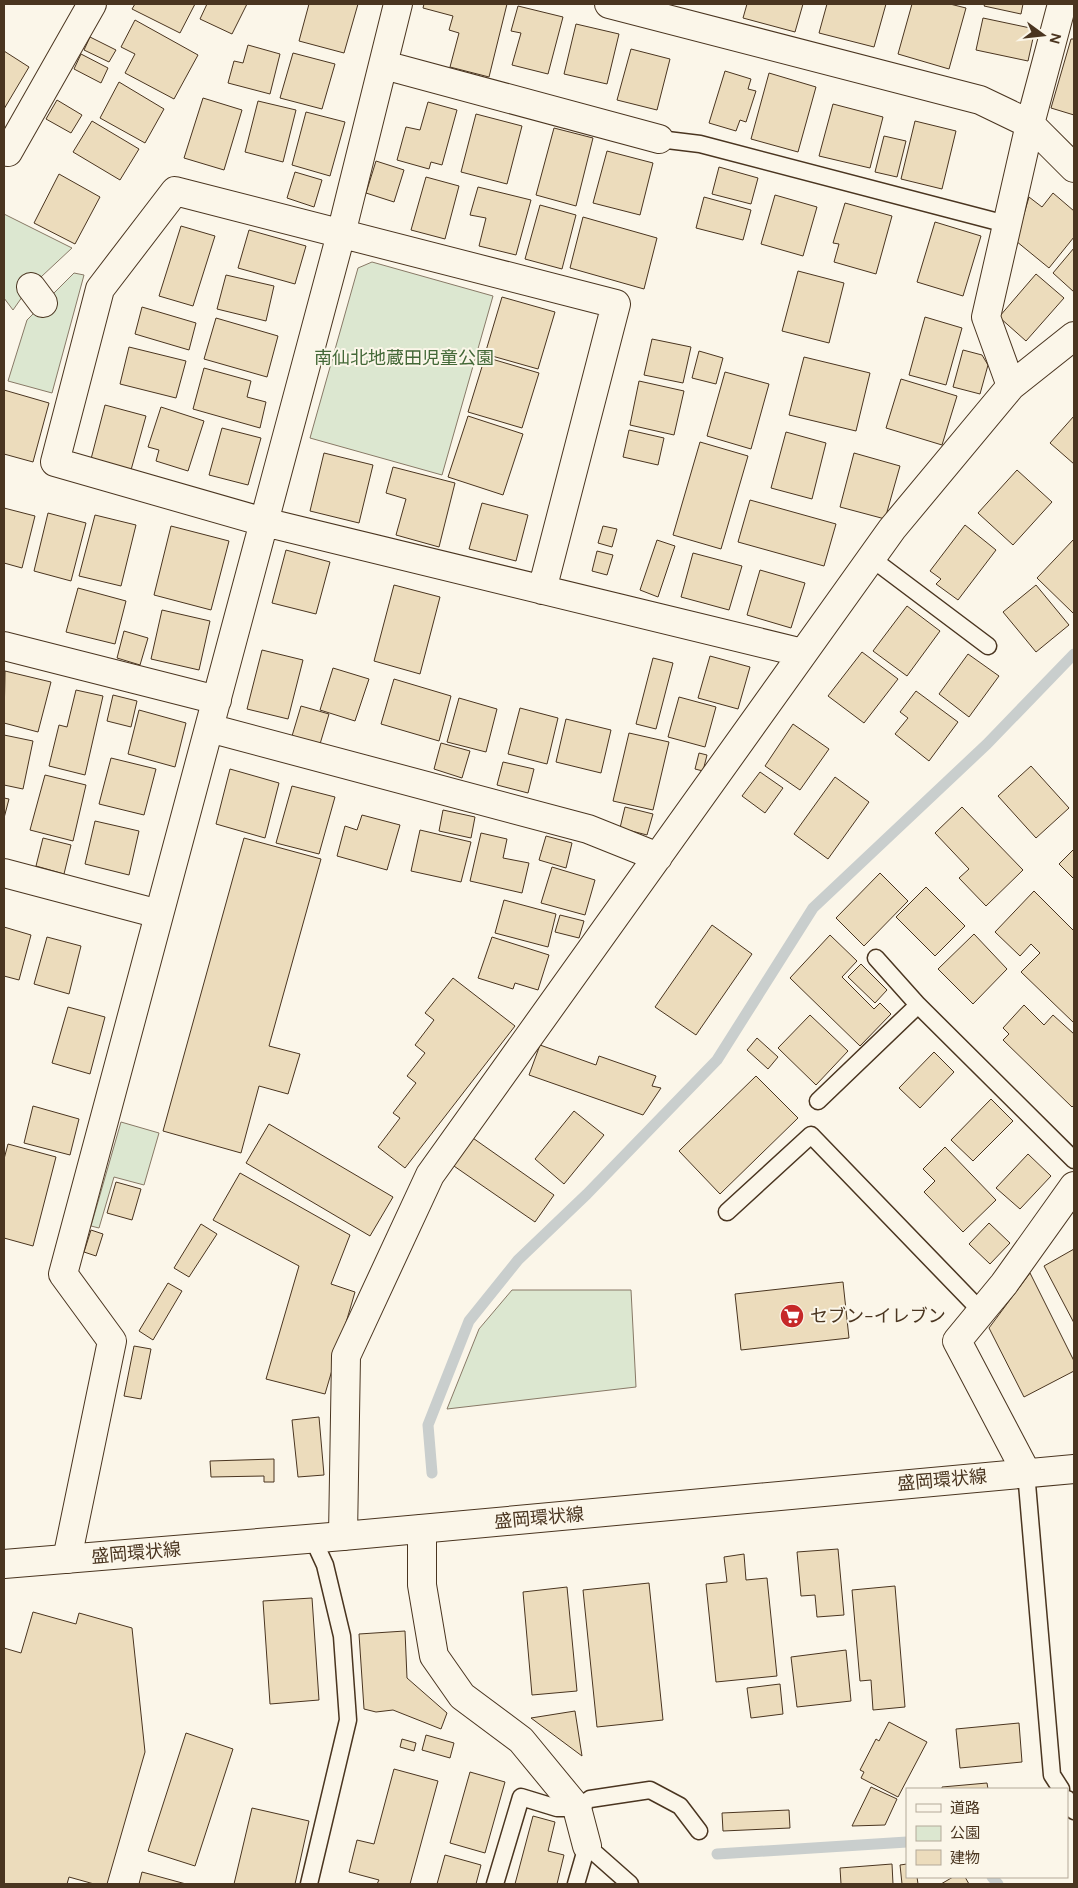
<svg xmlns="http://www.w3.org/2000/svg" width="1078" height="1888" font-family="'DM Sans','Noto Sans JP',sans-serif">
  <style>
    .green { fill: #dce7d0; stroke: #887966 }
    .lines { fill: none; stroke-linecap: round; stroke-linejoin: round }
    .stream { stroke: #c9cecd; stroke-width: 11 }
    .building { fill: #ecdcbc; stroke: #4a3520 }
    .lane-casing { stroke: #4a3520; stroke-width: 19 }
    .street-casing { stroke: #4a3520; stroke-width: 30 }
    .primary-casing { stroke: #4a3520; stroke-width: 30 }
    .lane { stroke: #fbf6e9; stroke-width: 16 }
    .street { stroke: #fbf6e9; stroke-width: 28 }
    .primary { stroke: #fbf6e9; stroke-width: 28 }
    .labels { text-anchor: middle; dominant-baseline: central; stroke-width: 4; stroke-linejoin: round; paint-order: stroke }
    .park-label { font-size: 18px; fill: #436837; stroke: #fbf6e9 }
    .poi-label { font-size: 18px; fill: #4a3520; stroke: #fbf6e9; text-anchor: start }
    .street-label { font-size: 18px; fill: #4a3520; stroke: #fbf6e9 }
  </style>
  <rect width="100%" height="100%" fill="#fbf6e9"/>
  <path class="green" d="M4 214 72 248 27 290 13 310 4 298Z
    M372 262 493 296 442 475 310 438 358 268Z
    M74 273 84 275 52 393 8 381 27 320Z
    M121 1122 159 1133 144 1185 114 1177 99 1228 91 1226Z
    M512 1290H631L636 1387 447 1409 479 1329Z"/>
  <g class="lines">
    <path class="stream" d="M432 1473 428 1425 469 1321 518 1260 587 1194 717 1060 813 908 987 744 1074 654
      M717 1854 907 1842
      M992 1877 998 1884"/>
  </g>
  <path class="building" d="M135 4H195L180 33 132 9Z
    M207 4H247L232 34 200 19Z
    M309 4H358L344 53 299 41Z
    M424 4H507L489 77 450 67 459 33 449 30 453 16 423 8Z
    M747 4H803L795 32 743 18Z
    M827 4H886L874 47 819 33Z
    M912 4H950L966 8 949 69 898 54Z
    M985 4H1023L1021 14 984 6Z
    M518 6 563 17 548 74 512 65 521 33 511 31Z
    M983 18 1035 29 1028 61 976 50Z
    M135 20 198 55 174 99 125 73 135 54 121 47Z
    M576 24 619 34 607 84 564 74Z
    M90 37 116 50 109 62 84 50Z
    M1071 39H1074V115L1051 108Z
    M248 45 280 54 270 94 228 83 234 61 243 63Z
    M631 49 670 59 657 110 617 100Z
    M4 51 29 67 4 109Z
    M293 53 335 64 322 109 280 98Z
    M81 54 108 68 101 83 74 69Z
    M725 71 751 79 748 89 756 91 746 122 740 120 736 131 709 123Z
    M769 73 816 87 798 152 751 139Z
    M119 82 164 109 145 143 100 118Z
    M203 98 242 110 224 170 184 158Z
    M57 100 82 115 71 133 46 119Z
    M258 101 296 110 283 162 245 152Z
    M428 102 457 110 442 165 431 162 429 169 397 160 406 127 420 130Z
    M833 104 883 117 870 168 819 156Z
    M306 112 345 122 330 176 292 165Z
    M476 114 522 126 507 184 461 172Z
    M92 121 139 149 120 180 73 152Z
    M915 121 956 131 942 189 901 179Z
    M554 128 593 138 576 206 536 195Z
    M884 136 906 141 897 177 875 172Z
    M607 151 653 163 640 215 593 203Z
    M376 161 404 170 394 202 366 193Z
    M719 167 758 178 751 204 712 194Z
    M295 172 322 180 314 207 287 198Z
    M59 174 100 197 75 244 34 223Z
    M426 177 459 186 445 239 411 230Z
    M478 187 531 200 516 255 479 246 486 218 470 215Z
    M1053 193 1074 211V237L1049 268 1016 241 1029 197 1042 207Z
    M775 195 817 207 803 256 761 244Z
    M704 197 751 210 743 240 696 228Z
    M845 203 892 216 876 274 834 262 839 244 833 243Z
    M540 205 576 215 562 269 525 259Z
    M583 217 657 238 644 289 570 268Z
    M935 222 981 236 963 296 917 282Z
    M181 226 215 236 193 306 159 296Z
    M249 230 306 246 295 284 238 268Z
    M1074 248V292L1053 273Z
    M798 271 844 283 829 343 782 331Z
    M1036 274 1064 298 1026 341 999 317Z
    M226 275 274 286 266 321 217 309Z
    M502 297 555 312 538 369 485 354Z
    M142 307 196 323 189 350 135 334Z
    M925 317 962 328 946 385 909 375Z
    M216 318 278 336 267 377 204 359Z
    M652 339 691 347 683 383 644 375Z
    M129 347 186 361 176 398 120 384Z
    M963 350 982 355 988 365 980 394 953 387Z
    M699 351 723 358 716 384 692 378Z
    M485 357 539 373 522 428 468 412Z
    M804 357 870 373 856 431 789 415Z
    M204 368 251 381 247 397 266 402 260 428 193 409Z
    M725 372 769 384 751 449 707 436Z
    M901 379 957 396 942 445 886 428Z
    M639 381 684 391 674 435 630 425Z
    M4 390 49 403 33 462 4 454Z
    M105 405 146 416 131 470 91 459Z
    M161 407 204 421 188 471 156 461 159 450 148 447Z
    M468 416 523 434 503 495 448 477Z
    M1074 416V464L1050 443Z
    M222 428 261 438 248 485 209 475Z
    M629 430 664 438 658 465 623 457Z
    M786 432 826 443 812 499 771 488Z
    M700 442 748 456 721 549 673 535Z
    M324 453 373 465 359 523 310 511Z
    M854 453 900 466 885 519 840 507Z
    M393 467 455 483 439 547 396 535 406 499 386 493Z
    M1017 470 1052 502 1013 545 978 513Z
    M750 500 836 524 824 566 738 542Z
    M482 503 528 515 516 561 469 549Z
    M4 508 35 516 22 568 4 563Z
    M48 513 86 523 71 581 34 571Z
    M95 515 136 525 121 586 79 576Z
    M965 525 996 550 958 600 936 584 941 579 930 571Z
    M171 526 229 541 211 610 154 595Z
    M603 526 617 529 612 547 598 543Z
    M1074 539V614L1037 578Z
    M657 540 675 546 658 597 640 590Z
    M286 550 330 562 316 614 272 603Z
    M597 551 613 555 607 575 592 571Z
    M693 553 742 566 729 610 681 597Z
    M760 570 805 583 791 628 747 615Z
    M394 585 440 597 420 674 374 661Z
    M1036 585 1069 625 1036 652 1003 612Z
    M78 588 126 601 115 644 66 632Z
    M907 606 940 631 907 676 873 651Z
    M162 610 210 621 199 670 151 659Z
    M124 631 148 638 140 665 117 658Z
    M262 650 303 660 288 719 247 709Z
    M862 652 898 679 864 723 828 696Z
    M968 654 999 676 969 717 939 694Z
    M710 656 750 667 738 709 698 698Z
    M653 658 673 663 656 729 636 724Z
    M333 668 369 679 355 721 320 710Z
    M5 671 51 682 38 732 4 723Z
    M394 679 451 696 439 741 381 724Z
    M76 690 103 696 85 775 49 766 59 725 67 727Z
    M916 691 958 722 929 761 895 734 908 718 900 712Z
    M113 695 137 701 131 727 107 721Z
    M679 697 716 707 705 747 668 737Z
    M459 698 497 709 486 752 447 742Z
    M301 706 329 714 320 744 292 736Z
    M520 708 558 718 547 764 508 754Z
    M139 710 186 723 175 767 128 754Z
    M566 719 611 730 601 773 556 762Z
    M793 724 829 749 800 790 765 766Z
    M629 733 669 742 653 810 613 801Z
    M4 735 33 741 23 789 4 785Z
    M441 743 470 751 462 778 434 769Z
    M699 753 707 755 703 771 695 769Z
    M111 758 156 769 144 815 99 804Z
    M503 762 534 769 528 793 497 785Z
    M1031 766 1069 808 1036 838 998 796Z
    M230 769 279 783 265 838 216 824Z
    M760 772 783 788 765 813 742 796Z
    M45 775 86 785 73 841 30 830Z
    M835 777 869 802 828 859 794 834Z
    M292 786 335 797 319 854 276 843Z
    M4 798 9 799 4 818Z
    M625 807 653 814 647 835 620 828Z
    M962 807 1023 870 986 906 959 878 969 869 935 833Z
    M443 810 475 817 471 838 439 831Z
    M362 815 400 825 387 870 337 856 345 826 357 830Z
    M95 821 139 831 129 875 85 864Z
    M420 830 471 842 461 882 411 871Z
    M481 833 507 839 503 858 529 863 522 893 470 881Z
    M546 836 572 843 566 868 539 860Z
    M43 838 71 845 64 874 36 866Z
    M244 838 321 859 269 1046 300 1054 288 1094 259 1086 241 1153 163 1131Z
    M1074 849V879L1059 864Z
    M552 867 595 880 585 915 541 903Z
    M880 873 908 901 864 946 836 918Z
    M926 887 965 926 935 956 896 917Z
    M1034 891 1074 931V1023L1021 972 1040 953 1031 944 1020 956 995 932Z
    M504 900 556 914 548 947 495 933Z
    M560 915 584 921 579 938 555 932Z
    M712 925 752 954 696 1035 655 1007Z
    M4 927 31 935 19 980 4 976Z
    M974 934 1007 969 973 1004 938 969Z
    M830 935 857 961 842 977 874 1009 880 1003 891 1014 860 1046 790 978Z
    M47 937 81 946 69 994 34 984Z
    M492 937 549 955 538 990 515 983 513 989 478 978Z
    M861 964 887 990 875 1003 848 977Z
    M453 978 515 1026 405 1168 378 1147 400 1118 393 1113 416 1083 407 1076 425 1053 415 1045 434 1020 425 1013Z
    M1024 1005 1044 1025 1053 1015 1074 1034V1105L1072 1107 1003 1040 1009 1034 1003 1028Z
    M68 1007 105 1017 90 1074 52 1063Z
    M810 1015 848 1051 816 1085 778 1048Z
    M757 1038 778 1057 768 1069 747 1050Z
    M540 1045 596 1065 599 1056 656 1076 652 1086 661 1088 643 1115 529 1075Z
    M934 1052 954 1072 920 1108 899 1088Z
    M756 1076 798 1118 720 1194 679 1151Z
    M991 1099 1013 1121 973 1161 951 1140Z
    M33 1106 79 1119 70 1155 24 1143Z
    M574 1111 604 1135 564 1184 535 1159Z
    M269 1124 393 1197 370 1236 246 1163Z
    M470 1136 554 1195 535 1222 451 1164Z
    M8 1144 56 1157 33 1246 4 1238V1159Z
    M945 1147 996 1200 963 1232 924 1192 935 1181 923 1169Z
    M1028 1154 1051 1176 1020 1209 996 1188Z
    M240 1173 350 1235 331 1284 355 1292 325 1394 266 1379 299 1266 213 1220Z
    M116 1182 141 1189 132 1220 107 1213Z
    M989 1223 1010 1243 990 1264 969 1244Z
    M201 1224 217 1234 189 1277 174 1268Z
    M91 1230 103 1234 96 1256 84 1252Z
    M1074 1249V1323L1044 1266Z
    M1030 1273 1074 1361V1371L1024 1397 989 1328Z
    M843 1282 849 1338 741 1350 735 1294Z
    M168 1283 182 1291 153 1340 139 1331Z
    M134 1346 151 1349 141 1399 124 1396Z
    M319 1417 324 1475 298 1477 292 1420Z
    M274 1459V1482H264V1476L211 1477 210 1461Z
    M838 1549 844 1615 817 1617 815 1595 801 1596 797 1552Z
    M744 1554 746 1580 767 1578 777 1676 716 1682 706 1584 727 1582 724 1557Z
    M649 1583 663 1720 597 1727 583 1590Z
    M895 1586 905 1707 873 1710 871 1680 860 1681 852 1590Z
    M567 1587 577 1691 532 1695 523 1592Z
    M312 1598 319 1700 270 1704 263 1601Z
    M33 1612 76 1624 79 1613 132 1628 145 1752 107 1884H94L69 1877 67 1884H4V1648L21 1653Z
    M405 1631 407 1678 447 1713 441 1729 393 1710 376 1712 364 1709 359 1634Z
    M846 1650 851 1701 797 1707 791 1657Z
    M780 1684 783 1714 751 1718 747 1688Z
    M575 1711 582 1756 531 1718Z
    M889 1722 927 1742 898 1797 861 1778 864 1772 860 1770 876 1739 879 1741Z
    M1019 1723 1022 1762 960 1768 956 1729Z
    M186 1733 233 1749 195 1866 148 1851Z
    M426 1735 454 1743 450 1758 422 1750Z
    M402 1739 416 1743 414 1751 400 1747Z
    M394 1769 438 1781 410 1884H377L379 1880 349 1872 357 1840 374 1844Z
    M470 1772 505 1782 485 1853 450 1843Z
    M987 1783 988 1789H942V1787Z
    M871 1787 897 1799 885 1825 852 1826Z
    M252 1808 309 1821 295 1884H234Z
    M789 1810 790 1828 723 1831 722 1813Z
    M533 1816 555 1822 548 1851 564 1855 557 1884H515Z
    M445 1855 481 1865 476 1884H437Z
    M892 1864 893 1884H841L840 1868Z
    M907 1864V1877H917L918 1884H902L900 1865Z
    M142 1872 186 1884H139Z
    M953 1877H965L969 1884H941Z"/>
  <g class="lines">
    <g class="lane-casing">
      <path id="lane" d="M659 139 700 144 1006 224
        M871 558 988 646
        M876 958 918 1005 1074 1160
        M818 1101 918 1005
        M727 1212 811 1135 981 1311
        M1026 1472 1052 1775 1061 1789
        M1067 1799 1074 1811
        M309 1884 348 1720 342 1636 325 1565 313 1539
        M495 1884 521 1797 557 1808H577L590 1799 650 1790 680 1806 699 1831
        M576 1884 587 1846 630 1884"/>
    </g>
    <g class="street-casing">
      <path id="street" d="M609 4 980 100 1030 124 1074 168
        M384 65 659 139
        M4 150 8 152 92 4
        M31 287 43 303
        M1011 386 986 317 1030 124 1062 4
        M542 590 616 304 175 191 100 289 55 462 264 522 803 653
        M4 646 217 700
        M209 728 588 829 658 857
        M4 873 159 914
        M1026 1472 957 1341 1004 1284 1074 1186
        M422 1529V1585L434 1656 462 1696 521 1740 577 1808 587 1846
        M343 1536 346 1356 430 1175 892 529 1011 386 1074 336
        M67 1559 112 1341 63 1274 341 234 398 4"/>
    </g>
    <g class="primary-casing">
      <path id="primary" d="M4 1564 343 1536 1074 1469"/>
    </g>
    <use href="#lane" class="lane"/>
    <use href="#street" class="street"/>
    <use href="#primary" class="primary"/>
  </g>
  <defs>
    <g id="supermarket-disc" transform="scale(1.25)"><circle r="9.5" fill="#c62828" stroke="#fbf6e9"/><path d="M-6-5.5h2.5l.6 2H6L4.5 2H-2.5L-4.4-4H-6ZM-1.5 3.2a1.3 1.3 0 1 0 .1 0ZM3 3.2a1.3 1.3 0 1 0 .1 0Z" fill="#fff"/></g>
  </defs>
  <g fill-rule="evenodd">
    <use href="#supermarket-disc" x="792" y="1316"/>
  </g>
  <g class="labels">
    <g class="park-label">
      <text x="404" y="358">南仙北地蔵田児童公園</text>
    </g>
    <g class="poi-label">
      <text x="810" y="1316">セブン-イレブン</text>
    </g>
    <g class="street-label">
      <text transform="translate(942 1480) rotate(-5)">盛岡環状線</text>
      <text transform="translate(539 1518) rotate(-5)">盛岡環状線</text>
      <text transform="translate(136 1553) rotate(-5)">盛岡環状線</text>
    </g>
  </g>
  <rect width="1078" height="1888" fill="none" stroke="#4a3520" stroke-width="10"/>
  <rect x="906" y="1788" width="162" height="90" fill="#fbf6e9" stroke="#b4a999"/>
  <rect x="916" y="1804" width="25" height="8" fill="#fbf6e9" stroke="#b4a999"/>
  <text x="950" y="1813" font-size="15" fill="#4a3520">道路</text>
  <rect x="916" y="1826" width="25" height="15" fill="#dce7d0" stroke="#b4a999"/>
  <text x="950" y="1838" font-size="15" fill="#4a3520">公園</text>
  <rect x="916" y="1850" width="25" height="15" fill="#ecdcbc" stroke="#b4a999"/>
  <text x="950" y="1863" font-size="15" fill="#4a3520">建物</text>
  <g transform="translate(1043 35) rotate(105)" stroke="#fbf6e9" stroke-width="4" paint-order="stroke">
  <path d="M0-4L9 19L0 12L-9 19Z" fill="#4a3520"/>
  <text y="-8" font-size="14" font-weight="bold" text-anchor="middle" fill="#4a3520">N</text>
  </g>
</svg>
